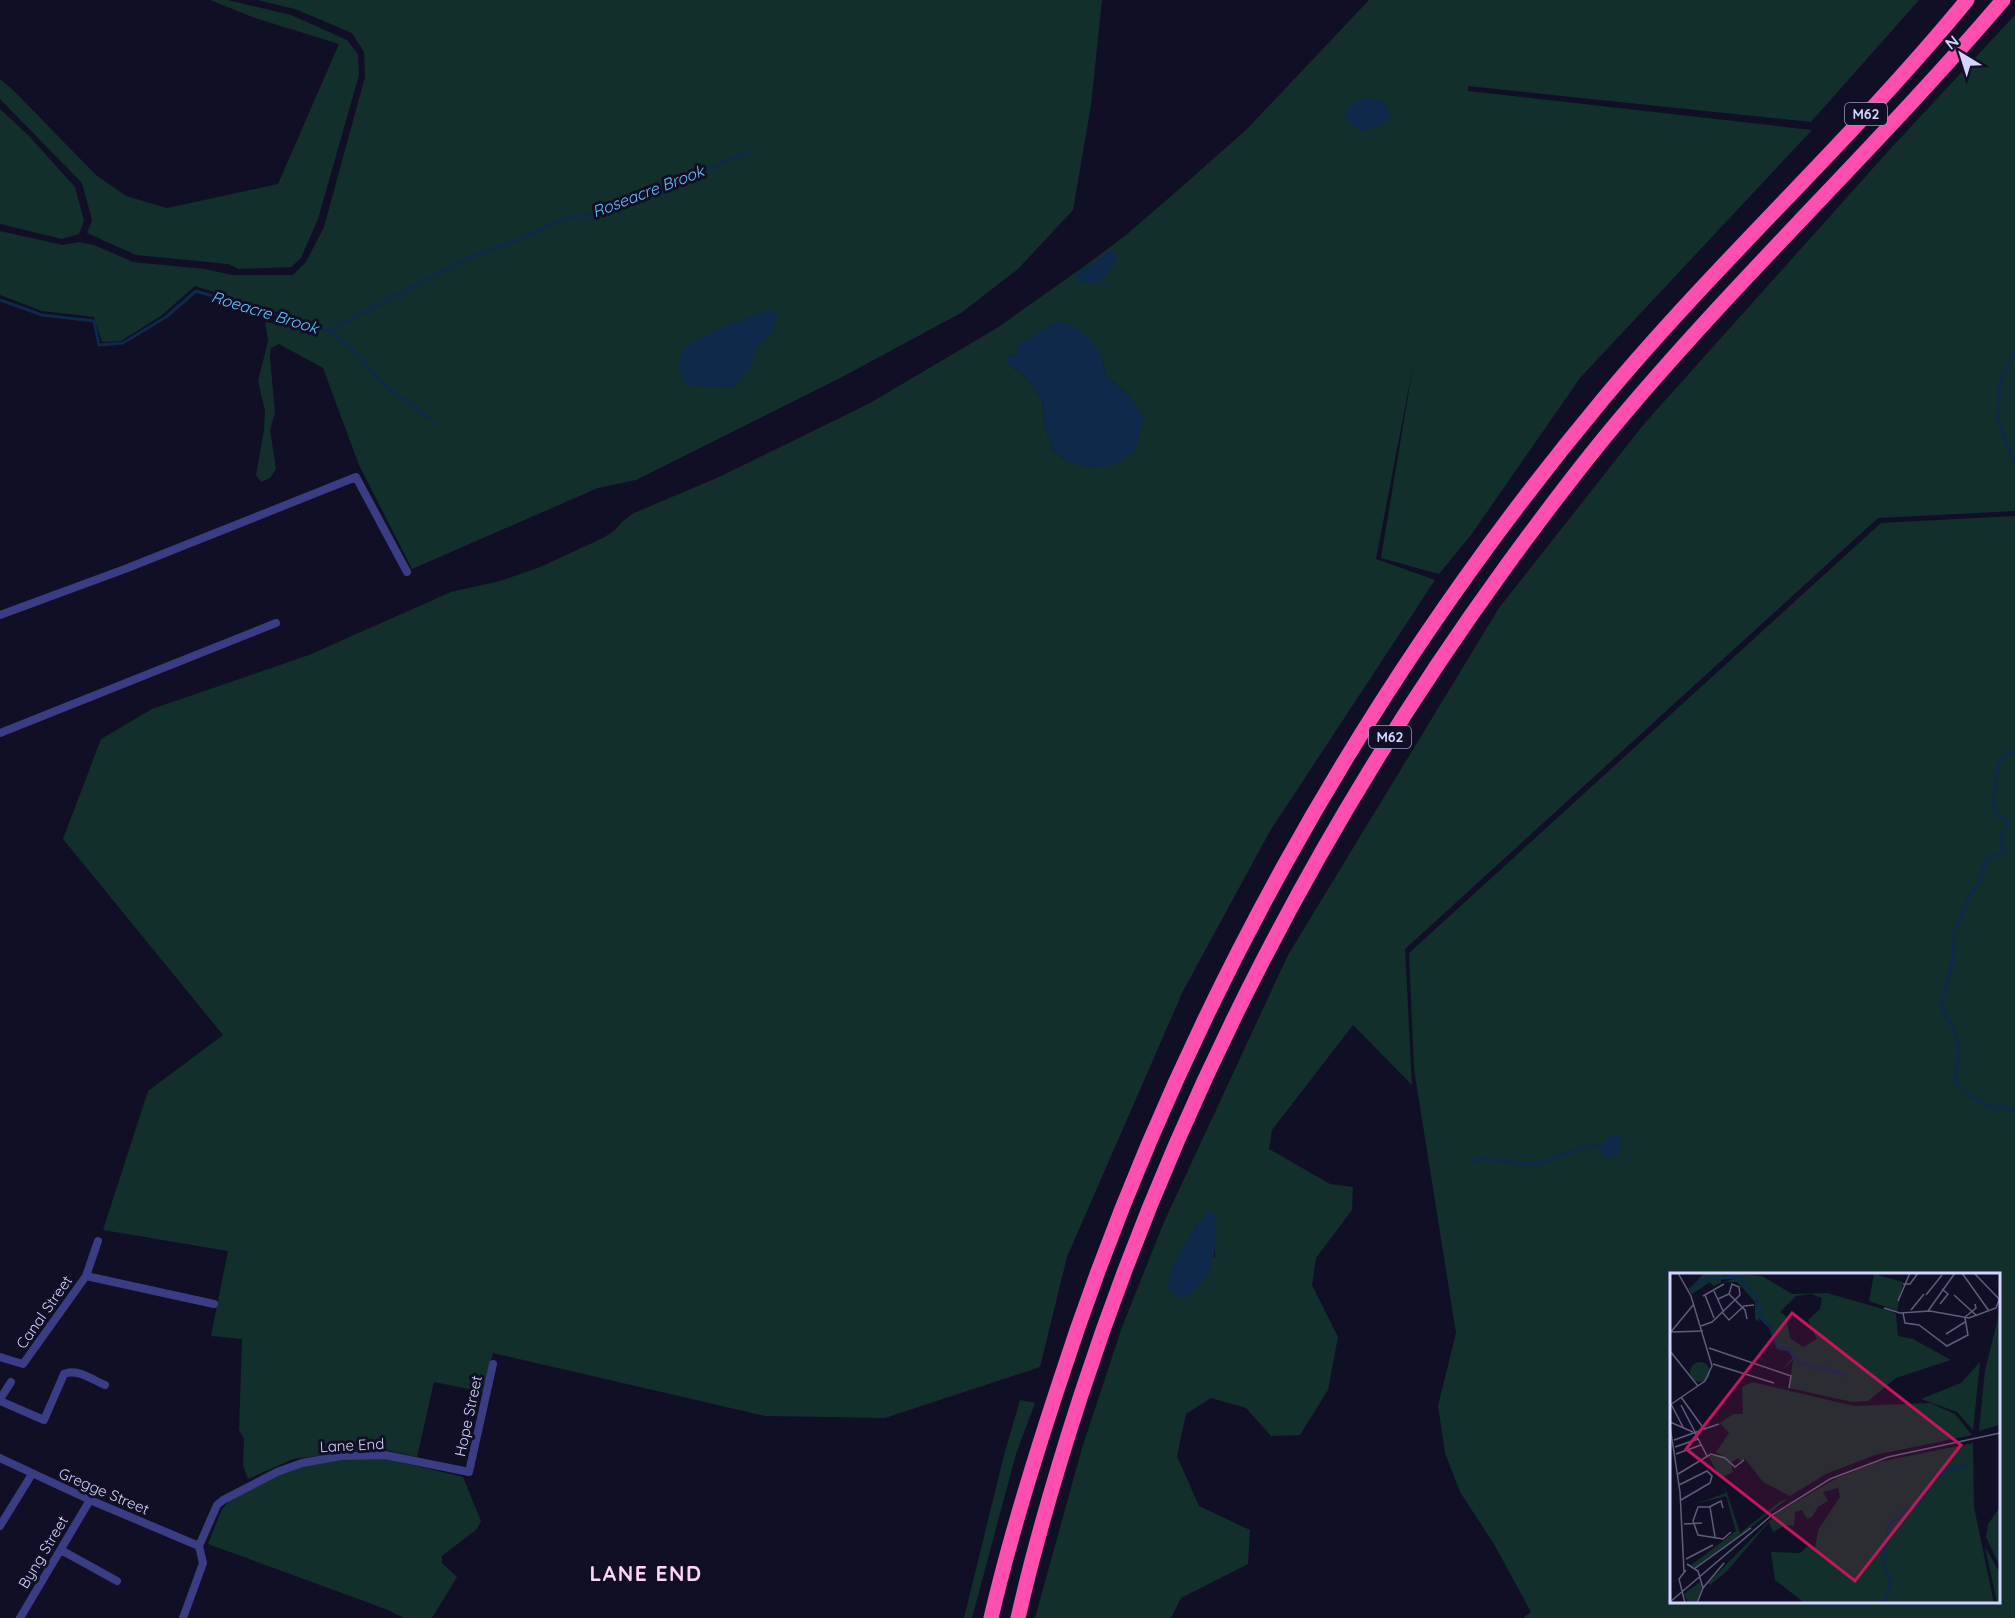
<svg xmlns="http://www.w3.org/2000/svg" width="2015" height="1618" font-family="Quicksand,sans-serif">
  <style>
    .green { fill: #122f2c; fill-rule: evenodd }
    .water { fill: #0e294a }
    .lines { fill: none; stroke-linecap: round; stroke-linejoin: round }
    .stream { stroke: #0e294a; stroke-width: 3 }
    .minor { stroke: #3a3d84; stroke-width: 8 }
    .motorway { stroke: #fe4fb1; stroke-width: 15 }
    .labels { text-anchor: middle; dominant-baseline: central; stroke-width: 6; stroke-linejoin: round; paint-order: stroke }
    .shield { fill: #110f25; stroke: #9a98be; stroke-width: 1.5 }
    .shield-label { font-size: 14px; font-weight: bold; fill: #d5d3ff }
    .street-label { font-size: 15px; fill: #d5d3ff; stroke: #110f25 }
    .water-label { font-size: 16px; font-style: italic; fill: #62c2fe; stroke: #110f25 }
    .district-label { font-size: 21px; font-weight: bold; letter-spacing: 1.5px; fill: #ffd5f3; stroke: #110f25 }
    .inset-river { fill: none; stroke: #0e294a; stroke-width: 3 }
    .inset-road { fill: none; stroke: #5f5d7c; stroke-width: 1.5 }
    .view { fill: #c2185b; fill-opacity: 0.15; stroke: #c2185b; stroke-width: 3 }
    .inset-edge { fill: none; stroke: #d5d3ff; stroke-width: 3 }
  </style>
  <rect width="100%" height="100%" fill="#110f25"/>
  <path class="green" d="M210 0H227L291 15 347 40 358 54 359 75 318 219 301 258 291 267 239 269 228 264 136 255 87 233 92 220 82 183 0 99V79L14 91 96 175 126 196 167 208 278 184 339 44 255 18Z
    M257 0H1102L1091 105 1073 210 1018 269 961 313 842 377 636 480 598 488 412 569 359 465 323 368 279 344 271 348 270 357 275 413 270 430 276 469 270 478 261 482 256 475 264 430 265 411 258 381 268 341 265 322 307 328 305 321 195 286 161 316 121 341 102 342 94 317 42 311 0 295V231L63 245 79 242 94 245 133 262 205 269 232 275H293L306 262 324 227 365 77 364 52 352 33 295 9Z
    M1369 0H1919L1811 122 1468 86V91L1812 130 1580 378 1471 535 1439 574 1381 558 1413 366 1376 559 1435 580 1270 831 1183 991 1067 1257 1040 1367 885 1418 765 1416 493 1353 483 1392 434 1382 417 1457 386 1450 356 1451 293 1459 248 1479 243 1465 244 1439 239 1430 242 1339 211 1336 228 1251 103 1230 148 1091 223 1035 63 839 101 739 152 709 309 655 451 592 500 581 540 567 603 538 614 531 623 521 634 513 719 477 870 403 997 328 1086 265 1126 235 1185 184 1247 129ZM1018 354 1103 360 1106 375 1131 398 1067 462 1053 450 1045 427 1042 399 1023 374 1008 365V357Z
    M2015 15V511L1878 518 1405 949 1412 1085 1353 1025 1272 1130 1269 1149 1330 1184 1353 1187 1352 1210 1316 1258 1312 1285 1338 1337 1328 1390 1300 1435 1271 1436 1246 1408 1211 1398 1186 1414 1177 1456 1199 1506 1250 1530 1248 1564 1181 1598 1171 1618H1035L1082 1448 1122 1327 1164 1222 1288 955 1499 608 1644 424 1892 147ZM1214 1215 1215 1257 1169 1279 1175 1264 1197 1226Z
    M0 109 28 135 75 187 84 221 79 234 62 239 0 224Z
    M2015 516V1618H1523L1531 1612 1494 1544 1460 1492 1445 1453 1438 1406 1456 1333 1414 1069 1409 953 1881 523ZM1672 1274H1998V1602H1672Z
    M1020 1400 1035 1403 1016 1454 972 1618H964L1004 1455Z
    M382 1458 463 1477 481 1521 477 1529 442 1556V1563L457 1577 432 1618H404L388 1610 208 1544 222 1509 229 1501 284 1472 309 1464 348 1459Z"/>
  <path class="water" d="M1367 98 1383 101 1390 113 1389 120 1378 127 1362 131 1351 125 1344 116 1351 105Z
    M1111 251 1116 254C1114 267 1108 275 1098 283H1083L1076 280V275L1086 267 1090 268 1105 253Z
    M770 311 778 315 773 332 754 350 750 368 732 388 686 385C677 372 675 359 687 347 691 342 698 340 703 337 725 327 746 317 770 311Z
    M1056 322 1071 324 1092 341 1103 360 1106 375 1131 398 1144 417 1135 450 1118 463 1096 468 1067 462 1053 450 1045 427 1042 399 1023 374 1008 365 1007 357 1018 354 1017 346Z
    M1614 1134C1625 1138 1624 1147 1617 1156L1608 1158 1603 1156 1600 1149 1608 1138Z
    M1208 1211 1215 1215C1215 1253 1219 1271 1187 1297H1175L1168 1287C1171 1260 1192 1233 1208 1211Z"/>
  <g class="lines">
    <path class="stream" d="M0 300 42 315 94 321 99 345 123 343 166 317 196 291 328 331 467 259 514 242 565 218 599 213 749 152
      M328 331 352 348 382 383 437 424
      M2015 352 2000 383 1998 420 2015 463
      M2015 753 2009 751 1998 766 1993 808 1996 815 2009 821 2001 838 2004 852 1985 861 1979 883 1970 895 1955 929 1953 957 1942 1007 1956 1035 1959 1052 1955 1082C1965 1091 1975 1101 1987 1106 1999 1110 2003 1104 2015 1113
      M1473 1162 1480 1159 1528 1164 1541 1163 1584 1147 1602 1146"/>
    <path class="minor" d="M0 615 125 569 356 477 407 572
      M0 733 276 623
      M86 1276 214 1304
      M0 1357 23 1364 86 1276 98 1241
      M0 1399 11 1382
      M0 1401 44 1420 64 1374C77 1368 93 1380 105 1385
      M0 1458 90 1500 199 1546
      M0 1526 32 1474
      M199 1546 217 1505 223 1500 277 1472 302 1463 341 1456 385 1455 469 1472 493 1364
      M61 1550 117 1581
      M20 1618 90 1500
      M183 1618 203 1563 199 1546"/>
    <path class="motorway" d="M991 1618C1009 1540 1033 1463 1058 1387 1174 1027 1362 688 1604 398 1719 260 1853 139 1967 0
      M1018 1618C1035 1543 1057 1469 1081 1395 1178 1098 1323 818 1507 565 1545 513 1583 462 1625 413 1746 270 1882 142 2003 0"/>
  </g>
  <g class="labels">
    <g class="shield">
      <rect x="1845" y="103" width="42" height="22" rx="4.5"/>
      <rect x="1369" y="726" width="42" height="22" rx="4.5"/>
    </g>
    <g class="shield-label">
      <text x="1866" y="114">M62</text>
      <text x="1390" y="737">M62</text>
    </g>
    <g class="street-label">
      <text transform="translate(44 1312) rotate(-55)">Canal Street</text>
      <text transform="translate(468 1416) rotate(-78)">Hope Street</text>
      <text transform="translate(352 1445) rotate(-3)">Lane End</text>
      <text transform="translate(104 1491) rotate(23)">Gregge Street</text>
      <text transform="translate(43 1552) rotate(-59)">Byng Street</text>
    </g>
    <g class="water-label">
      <text transform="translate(648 191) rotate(-21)">Roseacre Brook</text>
      <text transform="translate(265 312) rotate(17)">Roeacre Brook</text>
    </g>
    <g class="district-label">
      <text x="646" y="1573">LANE END</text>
    </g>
  </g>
  <g transform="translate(1670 1273)">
    <rect width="330" height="330" fill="#110f25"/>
    <path d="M46 0H58L51 5 37 6 26 11 24 14 37 6H51V10L43 13 40 9 22 21 19 17 32 2ZM58 0 92 3 122 21 157 20 220 38 226 41 228 63 243 66 281 87 226 105 198 128 182 129 119 115 123 87 112 97 123 84 126 86 120 77 108 75 101 53 91 44 89 28 83 18 89 33V49L85 46V29L67 9H53L69 4 74 9 70 3 53 5ZM141 21 152 25 150 36 138 47 147 66 133 74 120 65 116 43 110 39 126 23ZM204 1 233 9 227 38 199 28ZM330 37 329 152 309 158 315 97ZM310 89 303 157 287 139 251 126 291 110ZM20 99a10 10 0 1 1 20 0a10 10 0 1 1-20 0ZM82 109 184 133 260 130 285 141 302 162 205 182 156 201 120 223 93 209 75 186 71 188 68 185 61 190 63 199 51 205 38 183H52L46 179 59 160 50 150 63 141H73L72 114ZM303 170 304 234 324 330H130L132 328 105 307 101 279 130 280 139 272 145 276 148 257 170 224 168 215 153 219 158 228 148 234 142 244 137 246 132 237 125 239 124 253 116 252 103 259 99 249 56 299 40 312 38 310 107 240 167 205 208 189ZM51 208 57 220 70 260 111 228 117 226 55 275 26 294 20 293 66 258 56 223 25 231 56 220ZM330 234V294L316 264 318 251ZM315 274 330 300V330H327ZM30 309 32 315 26 330H18L14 321Z" fill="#122f2c" fill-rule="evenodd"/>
    <path class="inset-river" d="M19 17 37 6 69 4 89 27 90 44 100 54 108 75 119 77 128 89 175 102M215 330 221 308 214 292 219 252 240 235H246L265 203 299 191"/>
    <path class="inset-road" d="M292 0 319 38M304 0 330 27M233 11H240L248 0M44 18 53 38M59 21 75 37 77 46M35 22 44 45M256 22 272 2M284 22 307 43M33 23 54 11M228 28 240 0M270 31 278 21 272 16M214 35 230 40 260 38 299 45 326 35 329 27M241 37 254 21M258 38 285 0M52 39 59 47 74 33 84 32M233 40 235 50 249 52 277 73 298 62 295 45M294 45 306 35 305 31M31 53 42 49 70 22 69 14 62 11 59 21 48 26M1 59 33 58M0 60 24 31M276 61 295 49M39 75 121 103 119 115M0 78 28 113M43 91 104 110M11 124 34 156 49 151M1 131 13 154M0 132 35 108 42 93 21 23 8 0M11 132 25 159M0 149 23 159M0 153 10 219 14 299M25 160 37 183M4 167 32 157M5 174 28 166M6 181 31 172M8 201 41 181 55 185 65 194 74 187M9 212 37 198 42 203 40 210 11 227M39 234 51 228 53 235M14 251 32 250M45 264 40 234H28L23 248 28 262 53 266 61 259M16 286 43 272M17 291 28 298 33 315 27 330M24 296 81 255M33 315 54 290M0 329 102 242 160 206 218 184 330 160M15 330 9 306 16 297"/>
    <path class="view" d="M122 40 291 172 185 308 16 176Z"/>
    <rect width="330" height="330" class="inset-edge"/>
  </g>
  <g transform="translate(1961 54) rotate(322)" stroke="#110f25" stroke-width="4.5" paint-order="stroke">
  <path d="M0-4.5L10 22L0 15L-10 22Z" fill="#d5d3ff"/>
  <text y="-9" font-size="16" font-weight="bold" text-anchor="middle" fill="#d5d3ff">N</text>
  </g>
</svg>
